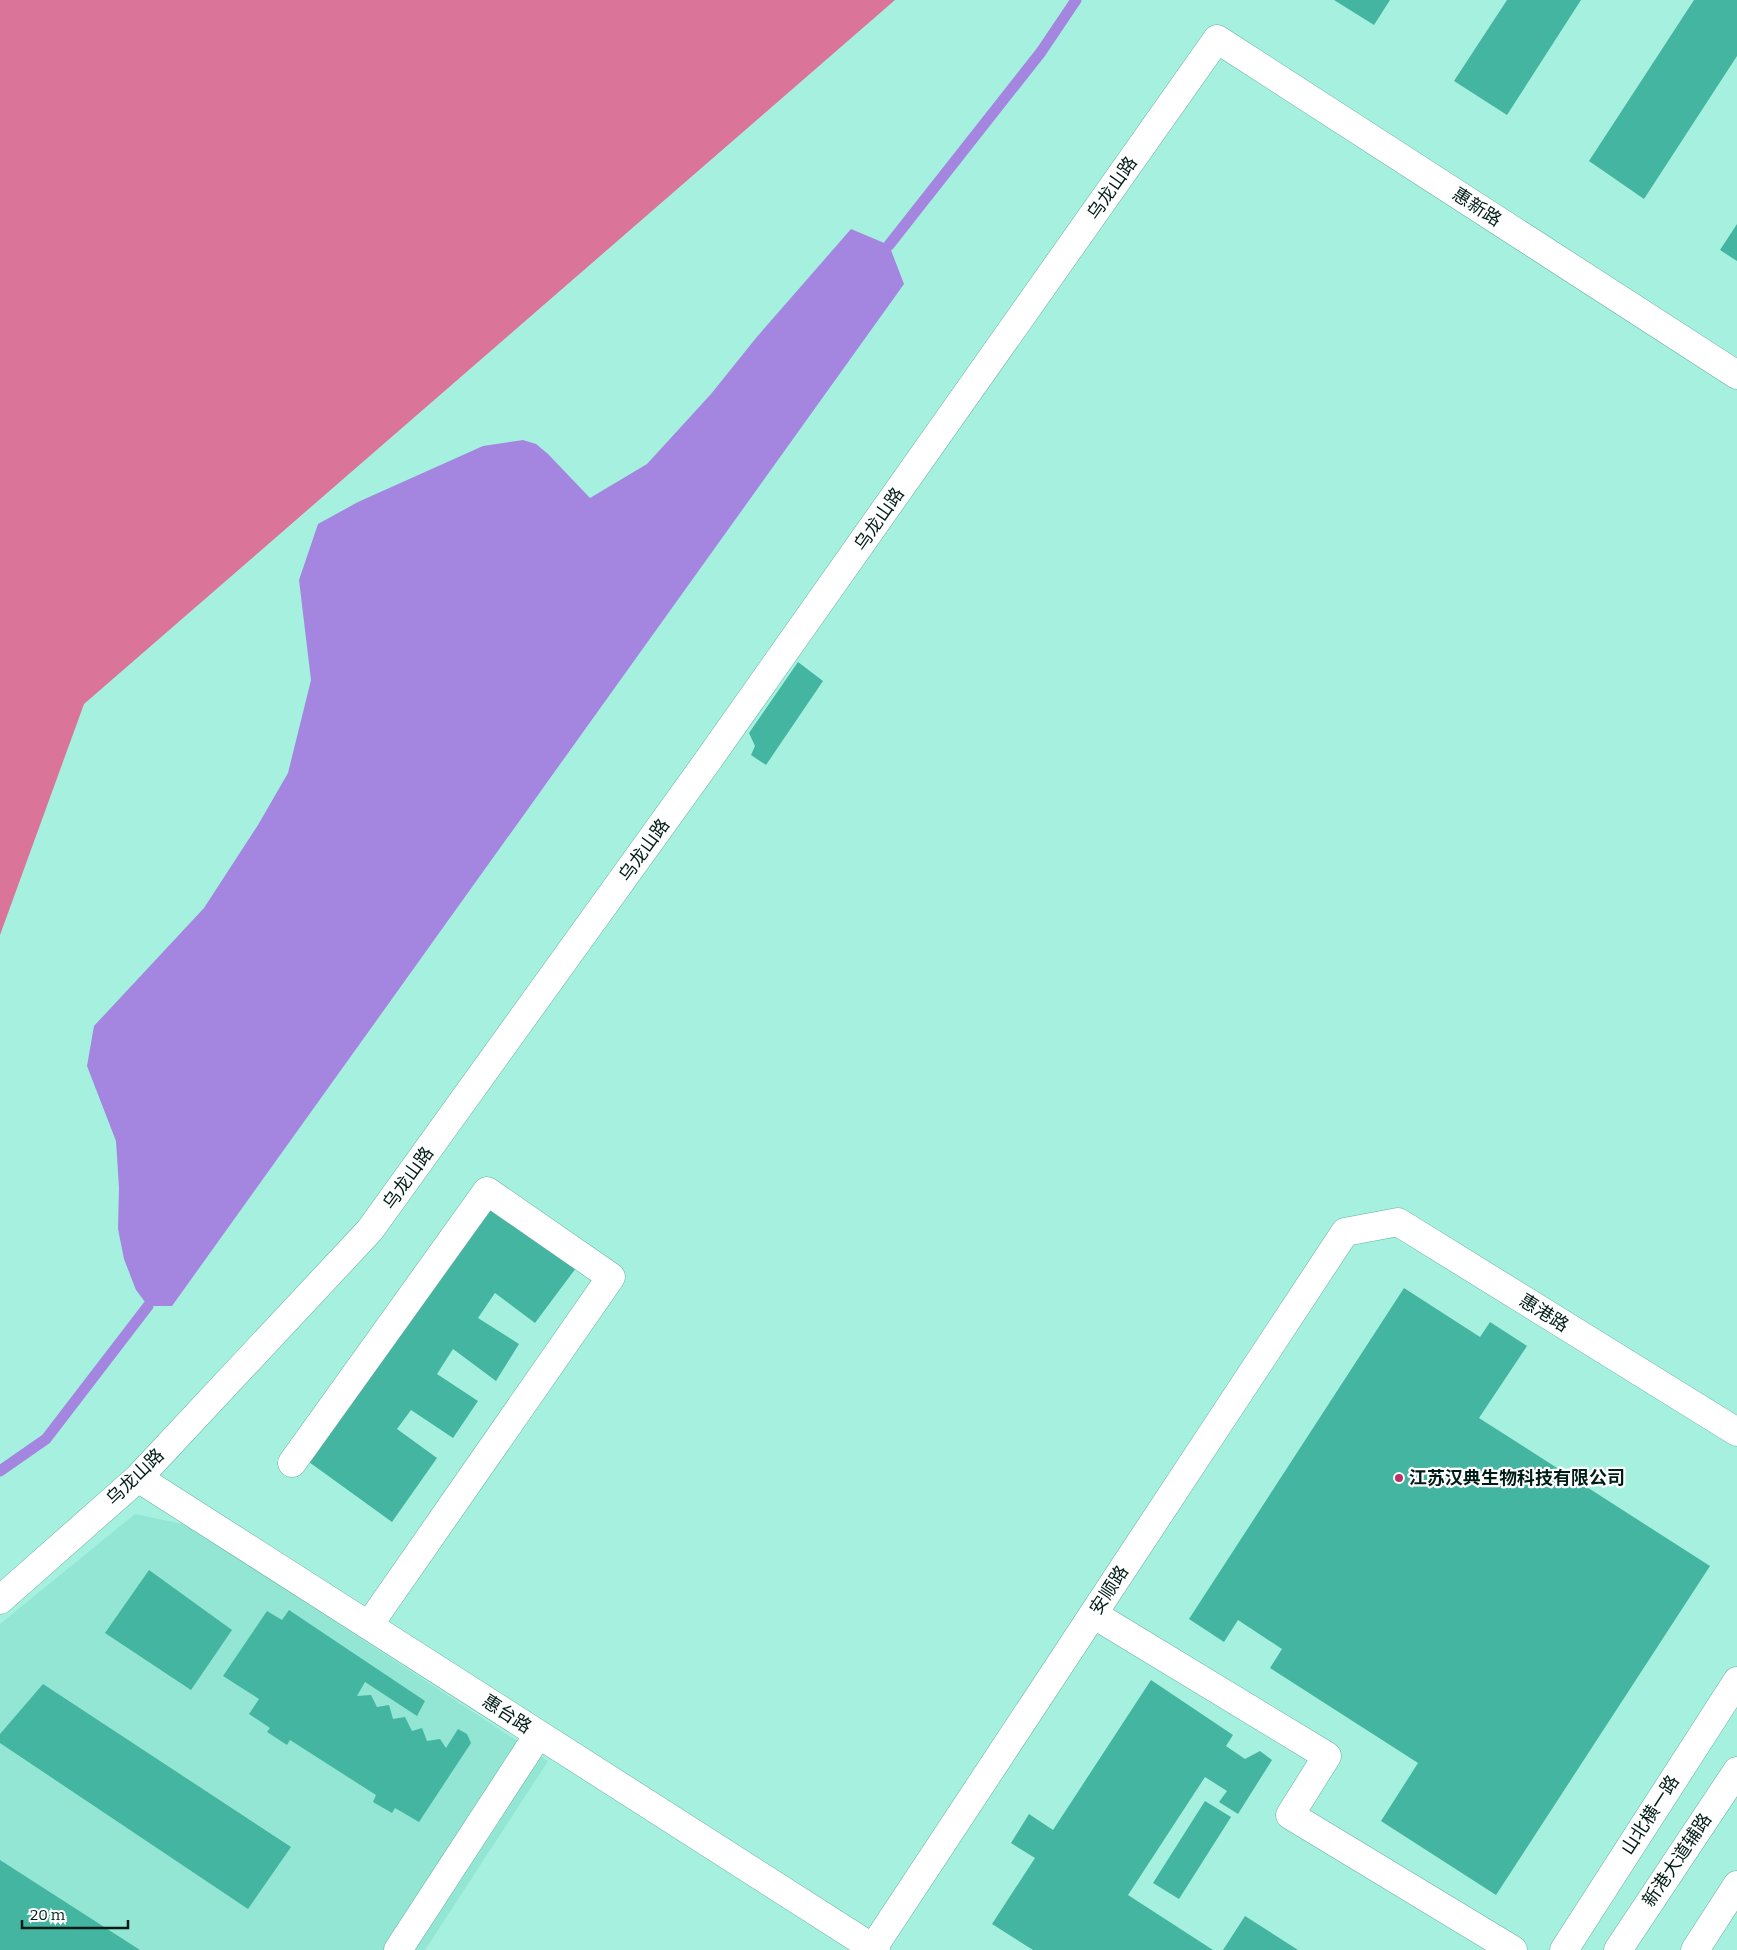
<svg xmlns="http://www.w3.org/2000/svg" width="1737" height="1950" font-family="Bitter,'Noto Sans SC',serif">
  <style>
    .built { fill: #92e6d3 }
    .forest { fill: #da7498 }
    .water { fill: #a485df }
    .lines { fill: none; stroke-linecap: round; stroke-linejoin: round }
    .stream { stroke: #a485df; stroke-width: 11 }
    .building { fill: #44b5a0 }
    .minor-casing { stroke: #68b0a1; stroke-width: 29 }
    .major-casing { stroke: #68b0a1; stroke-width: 29 }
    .minor { stroke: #fff; stroke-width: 28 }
    .major { stroke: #fff; stroke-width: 28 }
    .poi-dot { fill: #bb316d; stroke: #fff; stroke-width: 2 }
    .labels { text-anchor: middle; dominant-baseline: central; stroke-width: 4.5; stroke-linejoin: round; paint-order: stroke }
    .street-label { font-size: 18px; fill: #001c16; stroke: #fff }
    .poi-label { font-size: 18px; font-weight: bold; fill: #001c16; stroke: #fff; text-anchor: start }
  </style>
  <rect width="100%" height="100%" fill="#a6f0df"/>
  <path class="built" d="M135 1514 187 1525 548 1761 425 1950H0V1624Z"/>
  <path class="forest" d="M0 0H895L84 704 0 935Z"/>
  <path class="water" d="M851 229 889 245 904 284 172 1306H148L136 1290 124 1259 118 1229 119 1188 116 1141 87 1066 94 1026 204 908 258 825 288 773 311 680 299 580 318 524 358 502 483 446 523 440 536 444 548 454 590 498 647 464 711 394 756 338Z"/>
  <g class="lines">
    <path class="stream" d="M889 245 1041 52 1076 0
      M0 1471 46 1439 148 1306"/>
  </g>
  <path class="building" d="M1334 0H1390L1374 25Z
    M1507 0H1581L1507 115 1454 81Z
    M1694 0H1737V56L1644 199 1589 161Z
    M1737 224V261L1720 250Z
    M798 662 823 681 766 765 751 755 755 746 749 733Z
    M490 1208 576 1268 535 1323 495 1293 478 1318 519 1344 496 1381 453 1349 437 1374 478 1401 453 1438 411 1410 397 1429 437 1458 392 1522 309 1462Z
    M1404 1288 1480 1337 1490 1322 1527 1346 1479 1418 1710 1566 1496 1895 1381 1821 1418 1763 1270 1668 1282 1649 1238 1620 1224 1642 1189 1619Z
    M149 1570 232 1630 191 1690 105 1633Z
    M289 1610 425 1701 417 1716 365 1682 357 1696 371 1695 377 1707 389 1705 393 1719 405 1717 412 1731 422 1728 427 1741 440 1739 446 1748 458 1729 467 1734 471 1743 419 1822 395 1808 392 1813 373 1802 376 1795 290 1740 287 1745 267 1732 270 1728 249 1714 259 1699 223 1676 267 1611 282 1620Z
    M1151 1680 1233 1735 1226 1746 1245 1759 1260 1751 1272 1760 1238 1814 1219 1802 1227 1791 1205 1777 1128 1895 1213 1950H1033L992 1924 1035 1858 1011 1843 1029 1814 1053 1830Z
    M43 1684 291 1847 248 1909 0 1743V1734Z
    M1205 1801 1231 1817 1179 1899 1153 1883Z
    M0 1860 140 1950H0Z
    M1245 1916 1298 1950H1223Z"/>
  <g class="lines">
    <g class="minor-casing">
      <path id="minor" d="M292 1463 487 1191 611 1277 369 1625
        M138 1478 876 1950
        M0 1600 138 1478 370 1230 709 759 1217 39 1737 375
        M1093 1614 1327 1756 1290 1815 1513 1950
        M873 1948 1345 1232 1398 1222 1737 1432
        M398 1950 538 1735
        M1564 1950 1737 1681
        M1618 1950 1737 1771"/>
    </g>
    <g class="major-casing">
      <path id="major" d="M1695 1950 1737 1885"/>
    </g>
    <use href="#minor" class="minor"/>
    <use href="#major" class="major"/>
  </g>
  <circle class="poi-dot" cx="1399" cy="1478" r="5"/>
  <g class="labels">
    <g class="street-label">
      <text transform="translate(1112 188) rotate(-55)">乌龙山路</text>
      <text transform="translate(1477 207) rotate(33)">惠新路</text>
      <text transform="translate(879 519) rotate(-55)">乌龙山路</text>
      <text transform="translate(644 850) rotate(-54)">乌龙山路</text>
      <text transform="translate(408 1178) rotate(-54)">乌龙山路</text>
      <text transform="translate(1544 1313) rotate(32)">惠港路</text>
      <text transform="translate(135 1477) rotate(-44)">乌龙山路</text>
      <text transform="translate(1109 1590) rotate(-57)">安顺路</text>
      <text transform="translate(507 1714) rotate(33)">惠台路</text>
      <text transform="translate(1650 1815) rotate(-57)">山北横一路</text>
      <text transform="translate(1677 1860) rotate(-56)">新港大道辅路</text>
    </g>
    <g class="poi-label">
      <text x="1409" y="1478">江苏汉典生物科技有限公司</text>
    </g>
  </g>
  <path d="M22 1920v8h106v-8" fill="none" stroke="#001c16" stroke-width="2.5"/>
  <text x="30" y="1920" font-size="15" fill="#001c16" stroke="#ffffff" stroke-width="4" paint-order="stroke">20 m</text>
</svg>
